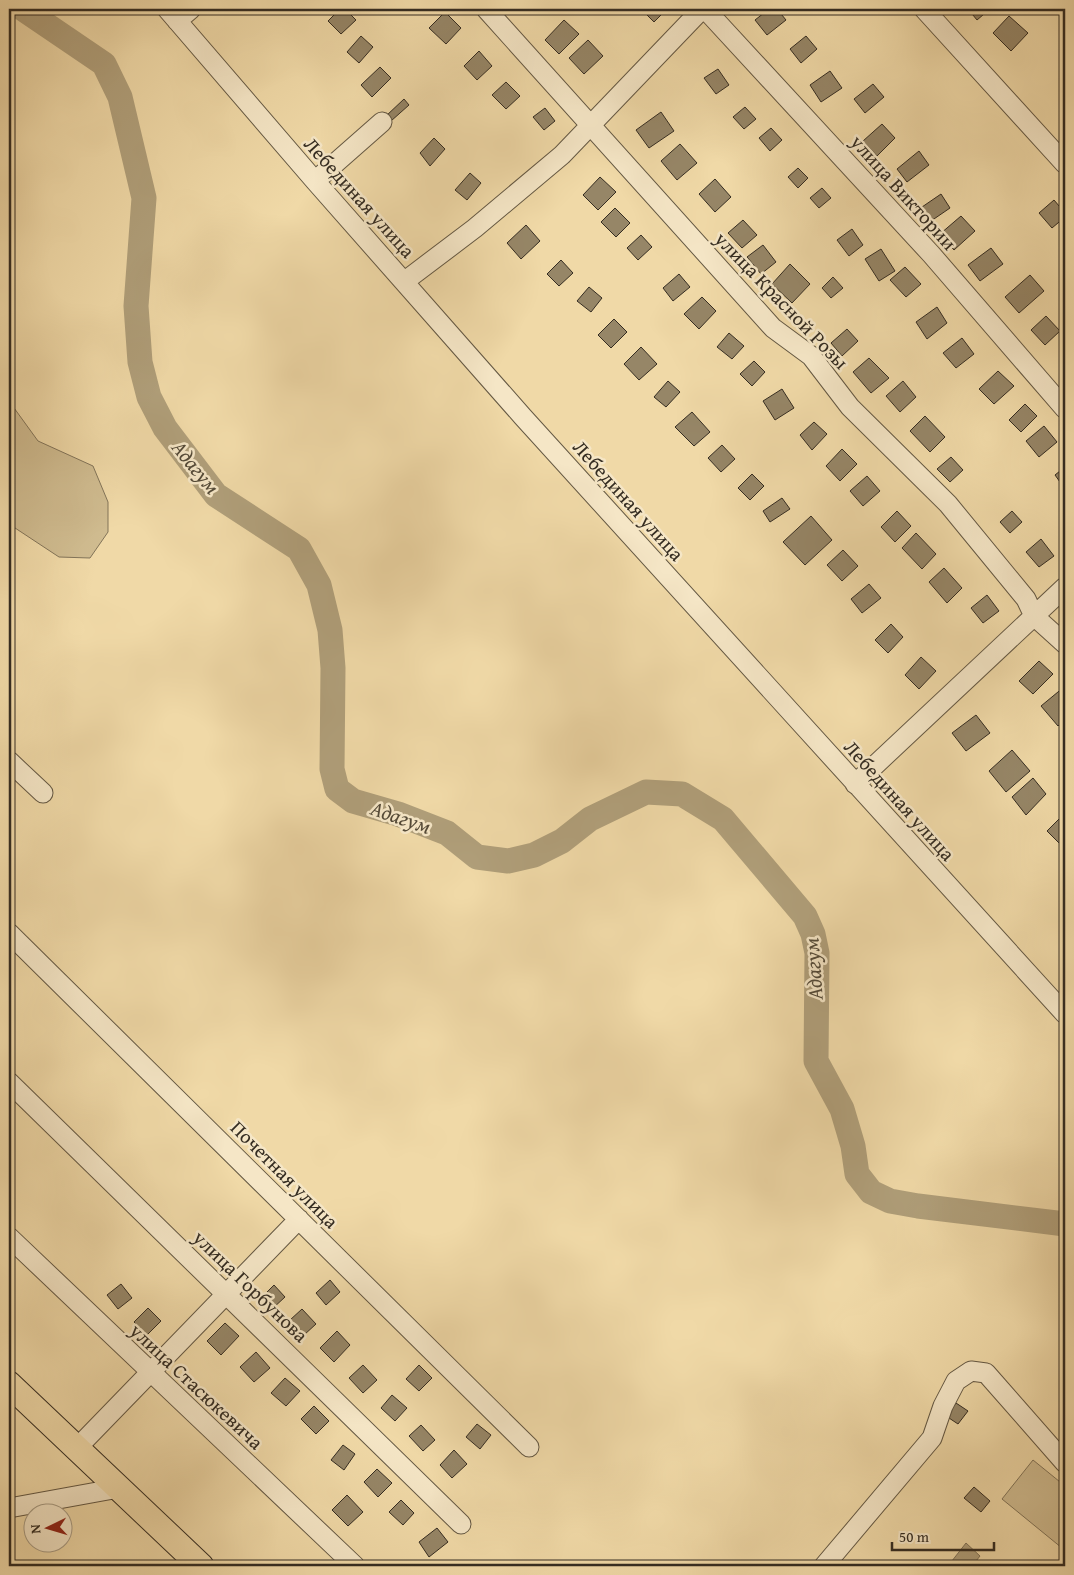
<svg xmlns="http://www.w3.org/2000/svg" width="1074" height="1575" font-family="'Gentium Book Plus',serif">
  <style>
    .green { fill: #d0bc90; stroke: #827459 }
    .water { fill: #b09f7a; stroke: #7f7157 }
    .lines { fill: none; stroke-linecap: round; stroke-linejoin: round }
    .river { stroke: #b09f7a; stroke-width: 25 }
    .building { fill: #968667; stroke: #352d22 }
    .minor-casing { stroke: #645843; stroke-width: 21 }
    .major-casing { stroke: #352d22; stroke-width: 27 }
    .minor { stroke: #f5e6c6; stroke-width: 19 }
    .major { stroke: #f0d9a7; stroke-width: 25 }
    .labels { text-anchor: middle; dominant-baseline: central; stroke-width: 5; stroke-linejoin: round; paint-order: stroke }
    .street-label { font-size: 20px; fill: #352d22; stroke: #f5e6c6 }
    .water-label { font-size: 21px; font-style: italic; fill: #544a38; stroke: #f5e6c6 }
  </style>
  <rect width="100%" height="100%" fill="#f0d9a7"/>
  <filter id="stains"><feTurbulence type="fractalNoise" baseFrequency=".004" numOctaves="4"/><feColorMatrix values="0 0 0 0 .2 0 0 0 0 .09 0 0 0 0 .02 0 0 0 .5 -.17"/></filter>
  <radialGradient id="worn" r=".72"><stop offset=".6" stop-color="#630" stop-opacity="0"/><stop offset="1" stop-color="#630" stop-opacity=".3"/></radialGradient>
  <path class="green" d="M9 401 38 441 93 466 108 502V532L90 558 59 557 9 524Z
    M1033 1460 1065 1486V1544L1062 1548 1002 1499Z"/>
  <path class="water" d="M966 1543 980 1556 972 1566H948Z"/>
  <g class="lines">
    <path class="river" d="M23 9 104 64 120 97 144 198 136 306 140 362 149 397 165 428 216 495 299 549 319 585 330 630 333 668 332 769 337 789 353 801 398 814 447 833 477 857 508 861 534 855 562 841 590 819 646 792 682 794 723 819 805 916 813 934 817 953 816 1061 842 1109 853 1146 857 1174 871 1192 890 1201 918 1206 1065 1224"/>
  </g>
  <path class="building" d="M340 9H345L356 20 341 34 328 21Z
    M641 9H667L654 22Z
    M769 9H777L786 20 767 35 755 20Z
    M968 9H990L977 20Z
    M445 12 461 28 446 44 429 28Z
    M1009 16 1028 33 1011 51 993 33Z
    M564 20 579 34 559 54 545 40Z
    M361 36 373 47 359 63 347 52Z
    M806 36 817 49 801 63 790 49Z
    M588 40 603 56 584 74 569 58Z
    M479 51 492 66 477 80 464 66Z
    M380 67 391 78 372 97 361 85Z
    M718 69 729 85 716 94 704 78Z
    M830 71 842 88 821 102 810 85Z
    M506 82 520 96 506 109 492 95Z
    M873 84 884 97 865 113 854 99Z
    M404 99 409 105 391 121 386 116Z
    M745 107 756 119 744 129 733 117Z
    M545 108 555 121 544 130 533 117Z
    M661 112 674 131 649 148 636 130Z
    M882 124 895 138 877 156 863 141Z
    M771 128 782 140 770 151 759 138Z
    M434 138 445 149 430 166 420 153Z
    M680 144 697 163 677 180 661 161Z
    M919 151 929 165 907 182 897 169Z
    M798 168 808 178 798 188 788 177Z
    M470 173 481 183 467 200 455 190Z
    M600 177 616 192 598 210 583 195Z
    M715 179 731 197 715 212 699 194Z
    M822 188 831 198 819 208 810 198Z
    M941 194 950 208 931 221 922 207Z
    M1054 200 1065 213V217L1052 228 1039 213Z
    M615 208 630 223 616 237 601 222Z
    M961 216 975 231 954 250 940 234Z
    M743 220 757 235 742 248 728 233Z
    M526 225 540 241 521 259 507 243Z
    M852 229 863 245 849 256 837 240Z
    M641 235 652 247 638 260 627 248Z
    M763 245 776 262 761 274 747 257Z
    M991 248 1003 264 980 281 968 265Z
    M881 249 895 271 879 281 865 259Z
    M561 260 573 273 559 286 547 274Z
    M790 264 810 284 792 303 772 284Z
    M905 267 921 284 906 297 890 280Z
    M679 274 690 287 673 301 663 288Z
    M1030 275 1044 291 1019 313 1005 297Z
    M833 277 843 288 831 298 822 288Z
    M589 287 602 298 591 312 577 301Z
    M702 297 716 311 699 329 684 314Z
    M937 307 947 323 927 339 916 322Z
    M1046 316 1060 331 1045 345 1031 330Z
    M614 319 627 332 611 348 598 335Z
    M847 329 858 341 842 356 831 343Z
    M729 333 744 346 732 359 717 347Z
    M962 338 974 354 956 368 943 353Z
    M641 347 657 364 639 380 624 364Z
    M1065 356V367L1060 360Z
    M869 358 889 378 871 393 853 372Z
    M754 361 765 372 752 386 740 374Z
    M998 371 1014 386 994 404 979 389Z
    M668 381 680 392 666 407 654 397Z
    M903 381 916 397 900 412 886 396Z
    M782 389 794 408 775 420 763 401Z
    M1025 404 1037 416 1021 432 1009 420Z
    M692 412 710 432 694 446 675 427Z
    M925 416 945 437 930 452 910 431Z
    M814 422 827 434 812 450 800 435Z
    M1044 426 1057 442 1039 457 1026 441Z
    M722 445 735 459 721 472 708 458Z
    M842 449 857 464 840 481 826 466Z
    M951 457 963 470 950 482 937 469Z
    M1065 467V489L1055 475Z
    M752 474 764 486 750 500 738 488Z
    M867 476 880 491 863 506 850 491Z
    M782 498 790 509 770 522 763 511Z
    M897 511 911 526 895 542 881 527Z
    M1012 511 1022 522 1010 533 1000 522Z
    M811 516 832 540 805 565 783 542Z
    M916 533 936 554 922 569 902 548Z
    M1041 539 1054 556 1039 567 1026 552Z
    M843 550 858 566 842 581 827 565Z
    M944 568 962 588 947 603 929 582Z
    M869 584 881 598 862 613 851 599Z
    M987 595 999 611 983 623 971 608Z
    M891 624 903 637 888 653 875 640Z
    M921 657 936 671 919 689 905 675Z
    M1039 661 1053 674 1033 694 1019 681Z
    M1064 687 1065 719 1058 726 1041 706Z
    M976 715 990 733 966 751 952 733Z
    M1012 750 1030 771 1006 792 989 771Z
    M1033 778 1046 794 1026 815 1012 797Z
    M1065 813V845L1063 847 1047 831Z
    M330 1280 340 1292 326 1305 316 1293Z
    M121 1284 132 1298 118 1309 107 1295Z
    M274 1285 285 1297 272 1309 261 1298Z
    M148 1308 161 1321 147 1335 134 1322Z
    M302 1309 316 1324 304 1335 290 1320Z
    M225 1323 239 1336 221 1355 207 1341Z
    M337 1331 350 1345 334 1362 320 1348Z
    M256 1352 270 1368 254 1382 240 1367Z
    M363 1365 377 1380 363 1393 349 1378Z
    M419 1365 432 1378 419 1391 406 1379Z
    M285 1378 300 1391 286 1406 271 1393Z
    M392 1395 407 1408 395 1421 381 1408Z
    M956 1403 968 1411 958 1424 946 1416Z
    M314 1406 329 1421 316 1434 301 1419Z
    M477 1424 491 1435 480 1449 466 1437Z
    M421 1425 435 1440 423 1451 409 1436Z
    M343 1445 355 1454 344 1470 331 1460Z
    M454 1450 467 1464 452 1478 440 1465Z
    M377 1469 392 1483 378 1497 364 1482Z
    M974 1487 990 1501 981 1512 964 1498Z
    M347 1495 363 1512 348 1526 332 1510Z
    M401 1500 414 1513 403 1525 389 1512Z
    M437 1528 448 1542 429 1557 419 1542Z"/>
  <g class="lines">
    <g class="minor-casing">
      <path id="minor" d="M167 9 315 181 523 417 1065 1014
        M486 9 773 328 811 356 850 407 948 504 1026 599 1034 616 1065 644
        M705 9 931 254 1065 409
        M924 9 1065 164
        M177 21 191 9
        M315 181 382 122
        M405 281 475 228 562 155 702 9
        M9 761 43 793
        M855 784 1065 587
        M9 933 529 1447
        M9 1082 461 1524
        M9 1237 355 1566
        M77 1448 299 1219
        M9 1508 119 1488
        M824 1566 932 1438 943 1406 956 1381 971 1371 986 1373 1065 1463"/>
    </g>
    <g class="major-casing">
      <path id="major" d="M9 1384 201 1566"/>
    </g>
    <use href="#minor" class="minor"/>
    <use href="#major" class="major"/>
  </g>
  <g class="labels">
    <g class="street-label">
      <text transform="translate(904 192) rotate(48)">улица Виктории</text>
      <text transform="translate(360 197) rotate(48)">Лебединая улица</text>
      <text transform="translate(782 300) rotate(46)">улица Красной Розы</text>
      <text transform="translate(629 500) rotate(48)">Лебединая улица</text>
      <text transform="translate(900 800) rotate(48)">Лебединая улица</text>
      <text transform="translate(285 1174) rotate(45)">Почетная улица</text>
      <text transform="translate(251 1286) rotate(44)">улица Горбунова</text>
      <text transform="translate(197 1386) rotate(43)">улица Стасюкевича</text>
    </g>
    <g class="water-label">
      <text transform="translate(196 467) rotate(51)">Адагум</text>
      <text transform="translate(401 817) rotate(19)">Адагум</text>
      <text transform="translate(813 969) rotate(-94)">Адагум</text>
    </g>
  </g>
  <rect width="1074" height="1575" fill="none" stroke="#f0d9a7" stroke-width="30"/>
  <rect x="10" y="10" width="1054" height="1555" fill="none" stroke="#352d22" stroke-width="2.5"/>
  <rect x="15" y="15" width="1044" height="1545" fill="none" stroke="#352d22"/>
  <g transform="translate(48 1528) rotate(265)"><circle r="24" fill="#f5e6c6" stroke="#a89c84"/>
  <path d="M0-4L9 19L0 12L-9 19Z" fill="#8f2418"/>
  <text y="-8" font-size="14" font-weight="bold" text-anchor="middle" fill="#352d22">N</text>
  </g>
  <path d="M892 1542v8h102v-8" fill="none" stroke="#352d22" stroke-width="2.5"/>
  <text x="899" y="1542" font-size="15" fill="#352d22" stroke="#f5e6c6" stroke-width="4" paint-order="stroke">50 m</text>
  <rect width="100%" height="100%" filter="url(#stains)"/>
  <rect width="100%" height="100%" fill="url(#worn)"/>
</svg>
